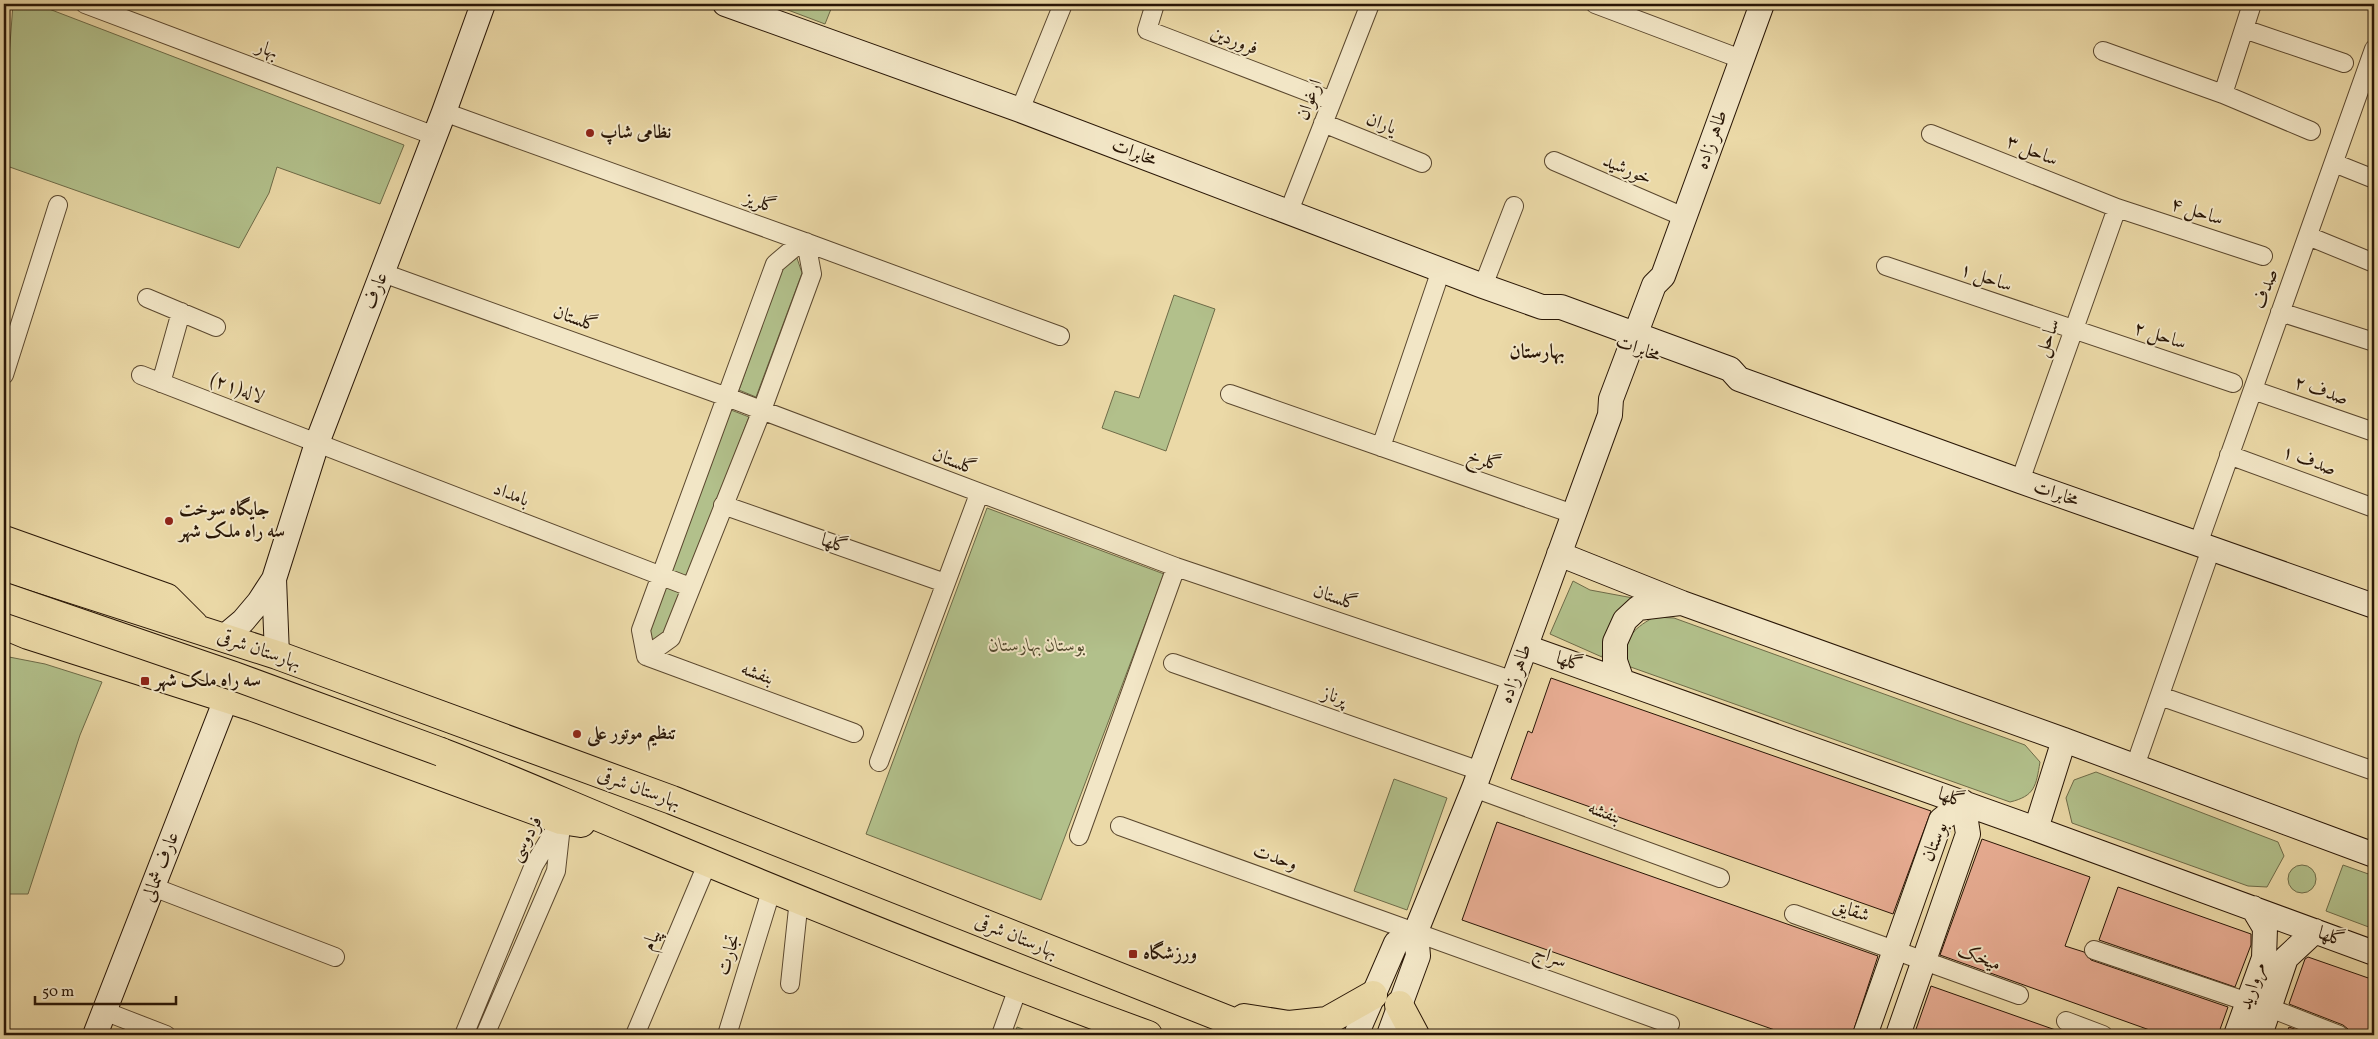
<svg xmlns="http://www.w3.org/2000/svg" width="2378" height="1039" font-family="Vollkorn,Amiri,serif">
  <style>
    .green { fill: #b2c08b; stroke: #6e6b48 }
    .building { fill: #e7ac92; stroke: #291606 }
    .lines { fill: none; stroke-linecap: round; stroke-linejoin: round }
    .street-casing { stroke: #5a472e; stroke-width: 20 }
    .secondary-casing { stroke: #291606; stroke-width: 26 }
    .primary-casing { stroke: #291606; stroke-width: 30 }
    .street { stroke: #f2e6c6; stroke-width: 18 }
    .secondary { stroke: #f2e6c6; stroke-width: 24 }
    .primary { stroke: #ebd9a7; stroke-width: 28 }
    .primary-bridge-casing { stroke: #291606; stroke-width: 30; stroke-linecap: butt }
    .primary-bridge { stroke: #ebd9a7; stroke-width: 28 }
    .poi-dot { fill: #8f2418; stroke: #f2e6c6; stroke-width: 2 }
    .labels { text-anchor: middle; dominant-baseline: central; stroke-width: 4; stroke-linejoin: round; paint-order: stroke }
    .street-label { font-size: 19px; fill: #291606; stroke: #f2e6c6 }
    .poi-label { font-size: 19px; font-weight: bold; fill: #291606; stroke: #f2e6c6; text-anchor: start }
    .park-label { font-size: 19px; font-style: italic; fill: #52492e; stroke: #f2e6c6 }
    .neighbourhood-label { font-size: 20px; font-weight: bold; fill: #291606; stroke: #f2e6c6 }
  </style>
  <rect width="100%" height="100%" fill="#ebd9a7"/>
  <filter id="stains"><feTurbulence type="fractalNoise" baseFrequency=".004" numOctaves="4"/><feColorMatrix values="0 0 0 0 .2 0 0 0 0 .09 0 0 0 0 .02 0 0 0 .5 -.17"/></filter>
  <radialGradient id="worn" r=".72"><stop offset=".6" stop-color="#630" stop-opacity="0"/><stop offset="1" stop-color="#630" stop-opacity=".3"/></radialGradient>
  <path class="green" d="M13 4H36L404 145 380 204 277 167 269 193 239 248 4 165V124Z
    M772 4H833L825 24Z
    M797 258 802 273 756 397 739 390 781 269Z
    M1174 295 1215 309 1166 451 1102 428 1115 391 1139 398Z
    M731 410 749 417 688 577 670 570Z
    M987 508 1164 574 1041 900 866 834Z
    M1573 581 1590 590 1633 598C1609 618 1608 627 1602 657L1550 634Z
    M664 585 681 593 665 634 653 643 648 629Z
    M1654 617 1674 618 2025 745 2040 762C2036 786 2035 796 2010 802L1625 665C1626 637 1630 631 1654 617Z
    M4 656 45 664 102 682 80 735 28 894H4Z
    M2096 772 2278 842 2284 856 2267 887 2248 886 2072 823 2066 798 2074 780Z
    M1394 779 1447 798 1407 910 1354 891Z
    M2288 879a14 14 0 1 1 28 0a14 14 0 1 1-28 0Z
    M2343 865 2374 876V929L2326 911Z
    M1017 1027 1039 1035H1014Z"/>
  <path class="building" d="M1551 678 1931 811 1893 914 1511 779 1528 731 1532 733Z
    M1497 822 1878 956 1852 1035H1789L1462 920Z
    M1982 839 2090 877 2065 946 2084 952 2091 960 2228 1007 2218 1035H2157L2158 1033 1940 955Z
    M2118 887 2251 934V945L2235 987 2099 940Z
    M2308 957 2374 980V1035H2349L2348 1029 2343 1025 2289 1004 2305 959Z
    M1931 986 2064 1033 2063 1035H1914Z
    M2289 1027 2310 1035H2286Z"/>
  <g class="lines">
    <g class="street-casing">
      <path id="street" d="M85 4 435 136
        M1155 4 1147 30 1332 101
        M1595 4 1741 59
        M2244 29 2344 63
        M2103 51 2223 94 2311 131
        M2223 94 2252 4
        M1020 110 1063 4
        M444 112 802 241 1060 336
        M1323 123 1422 163
        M1931 134 2117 208 2263 256
        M1554 161 1684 217
        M2334 163 2374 179
        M1289 211 1370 4
        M2308 236 2374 263
        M1886 266 2233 383
        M383 273 727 397 1176 567 1514 681
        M1483 286 1514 206
        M147 298 216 327
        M2280 312 2374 342
        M4 375 58 205
        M141 375 690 587
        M161 383 181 312
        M2253 390 2374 432
        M1230 394 1573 514
        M1381 447 1441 270
        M2229 455 2374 508
        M2020 481 2117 208
        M723 505 945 583
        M2198 544 2374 49
        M646 656 671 638 762 410 812 274 806 242
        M646 656 641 630 775 264 802 241
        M646 656 854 733
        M1173 663 1480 771
        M2160 696 2374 771
        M879 762 979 494
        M2135 766 2211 549
        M1474 788 1720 878
        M1120 826 1670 1024
        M1079 836 1176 567
        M153 887 335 957
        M1794 914 2019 995
        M2094 950 2248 1002
        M790 984 799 899
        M2270 1008 2339 1035
        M104 1011 166 1035
        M2066 1021 2103 1035
        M464 1035 534 865 561 820
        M485 1035 556 871 561 826
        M635 1035 708 862
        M727 1035 772 888
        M1001 1035 1018 988"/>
    </g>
    <g class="secondary-casing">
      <path id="secondary" d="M725 4 1020 110 1483 286 1542 307H1561L1730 369 1739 379 2020 481 2374 606
        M1559 554 1682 603 2064 740 2374 855
        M274 579 277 655
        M224 637 243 621 259 602 274 579 317 443 444 112 483 4
        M1526 647 2036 829 2374 953
        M1622 681 1615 661V642L1625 620 1638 608 1680 603
        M2036 829 2064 740
        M95 1035 226 699
        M1356 1035 1396 943 1416 931
        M1389 1035 1418 956 1416 931 1474 788 1610 415 1611 399 1654 285 1663 276 1762 4
        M1865 1035 1941 820 1963 802 1968 834 1898 1035
        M2236 1035 2264 958 2265 928 2253 908
        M2260 1035 2286 958 2315 931"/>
    </g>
    <g class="primary-casing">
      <path id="primary" d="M4 540 167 598 194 625
        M4 567 277 655 672 800 1266 1035
        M4 625 28 635 253 707 561 820 581 823
        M441 752C507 777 571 806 635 832 805 903 975 972 1148 1035
        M1399 1005 1415 1035
        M1244 1018 1289 1025 1327 1021 1373 995"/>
    </g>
    <use href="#street" class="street"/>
    <use href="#secondary" class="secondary"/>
    <use href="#primary" class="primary"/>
    <g class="primary-bridge-casing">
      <path id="primary-bridge" d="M4 597 234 676 441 752"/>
    </g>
    <use href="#primary-bridge" class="primary-bridge"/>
  </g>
  <g class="poi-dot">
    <circle cx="590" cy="133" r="5"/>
    <circle cx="169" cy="521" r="5"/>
    <rect x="140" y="676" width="10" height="10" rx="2.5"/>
    <circle cx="577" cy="734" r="5"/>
    <rect x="1128" y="949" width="10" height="10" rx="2.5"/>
  </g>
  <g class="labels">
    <g class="street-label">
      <text transform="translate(1234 41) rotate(21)">فروردین</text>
      <text transform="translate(267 50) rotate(21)">بهار</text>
      <text transform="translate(1310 100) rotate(-69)">ارغوان</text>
      <text transform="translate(1381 124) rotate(22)">یاران</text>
      <text transform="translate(1712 140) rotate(-70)">طاهر زاده</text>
      <text transform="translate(2032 151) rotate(22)">ساحل ۳</text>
      <text transform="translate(1134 153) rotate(21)">مخابرات</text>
      <text transform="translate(1627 170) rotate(23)">خورشید</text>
      <text transform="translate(760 203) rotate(20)">گلریز</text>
      <text transform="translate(2197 212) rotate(18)">ساحل ۴</text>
      <text transform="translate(1986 278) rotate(19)">ساحل ۱</text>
      <text transform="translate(2266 289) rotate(-70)">صدف</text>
      <text transform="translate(376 291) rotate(-69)">عارف</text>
      <text transform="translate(575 319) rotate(20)">گلستان</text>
      <text transform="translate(2160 336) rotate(18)">ساحل ۲</text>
      <text transform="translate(2048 338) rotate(-70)">ساحل</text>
      <text transform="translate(1638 349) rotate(20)">مخابرات</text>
      <text transform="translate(237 389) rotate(21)">لاله(۲۱)</text>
      <text transform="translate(2321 391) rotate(19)">صدف ۲</text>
      <text transform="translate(1484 461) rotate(19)">گلرخ</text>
      <text transform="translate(2309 461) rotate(20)">صدف ۱</text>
      <text transform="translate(954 462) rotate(21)">گلستان</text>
      <text transform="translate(2056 494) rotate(19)">مخابرات</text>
      <text transform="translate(511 495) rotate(21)">بامداد</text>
      <text transform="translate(834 544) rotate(19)">گلها</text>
      <text transform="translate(1335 598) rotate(19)">گلستان</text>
      <text transform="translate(259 650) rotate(19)">بهارستان شرقی</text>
      <text transform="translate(1569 662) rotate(19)">گلها</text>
      <text transform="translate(757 674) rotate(20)">بنفشه</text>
      <text transform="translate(1516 674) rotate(-70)">طاهر زاده</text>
      <text transform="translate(1334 697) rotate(19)">پرناز</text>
      <text transform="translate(639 789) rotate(20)">بهارستان شرقی</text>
      <text transform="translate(1951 798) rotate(20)">گلها</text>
      <text transform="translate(1604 813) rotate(20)">بنفشه</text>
      <text transform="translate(526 839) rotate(-60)">فردوسی</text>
      <text transform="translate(1935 842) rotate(-67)">بوستان</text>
      <text transform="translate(1275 858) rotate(19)">وحدت</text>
      <text transform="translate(161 867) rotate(-69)">عارف شمالی</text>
      <text transform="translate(1851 911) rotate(19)">شقایق</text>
      <text transform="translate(1016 937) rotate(22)">بهارستان شرقی</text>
      <text transform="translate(2331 937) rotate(20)">گلها</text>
      <text transform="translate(652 940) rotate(-67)">پیام</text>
      <text transform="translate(729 955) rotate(-73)">تجارت</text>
      <text transform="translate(1550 957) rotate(20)">سراج</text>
      <text transform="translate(1979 958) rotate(21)">میخک</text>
      <text transform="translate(2253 986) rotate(-71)">مروارید</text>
    </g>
    <g class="poi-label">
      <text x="600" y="133">نظامی شاپ</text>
      <text x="179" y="510">جایگاه سوخت<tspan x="179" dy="22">سه راه ملک شهر</tspan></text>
      <text x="155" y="681">سه راه ملک شهر</text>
      <text x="587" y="734">تنظیم موتور علی</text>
      <text x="1143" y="954">ورزشگاه</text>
    </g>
    <g class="park-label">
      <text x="1037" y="646">بوستان بهارستان</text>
    </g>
    <g class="neighbourhood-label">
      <text x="1537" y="353">بهارستان</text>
    </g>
  </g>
  <rect width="2378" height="1039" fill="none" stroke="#ebd9a7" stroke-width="20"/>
  <rect x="5" y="5" width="2368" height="1029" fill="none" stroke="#291606" stroke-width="2.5"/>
  <rect x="10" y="10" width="2358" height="1019" fill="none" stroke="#291606"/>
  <path d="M35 996v8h141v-8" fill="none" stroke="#291606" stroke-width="2.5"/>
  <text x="42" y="996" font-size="15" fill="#291606" stroke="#f2e6c6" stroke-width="4" paint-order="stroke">50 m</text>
  <rect width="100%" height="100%" filter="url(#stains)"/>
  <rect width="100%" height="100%" fill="url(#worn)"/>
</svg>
